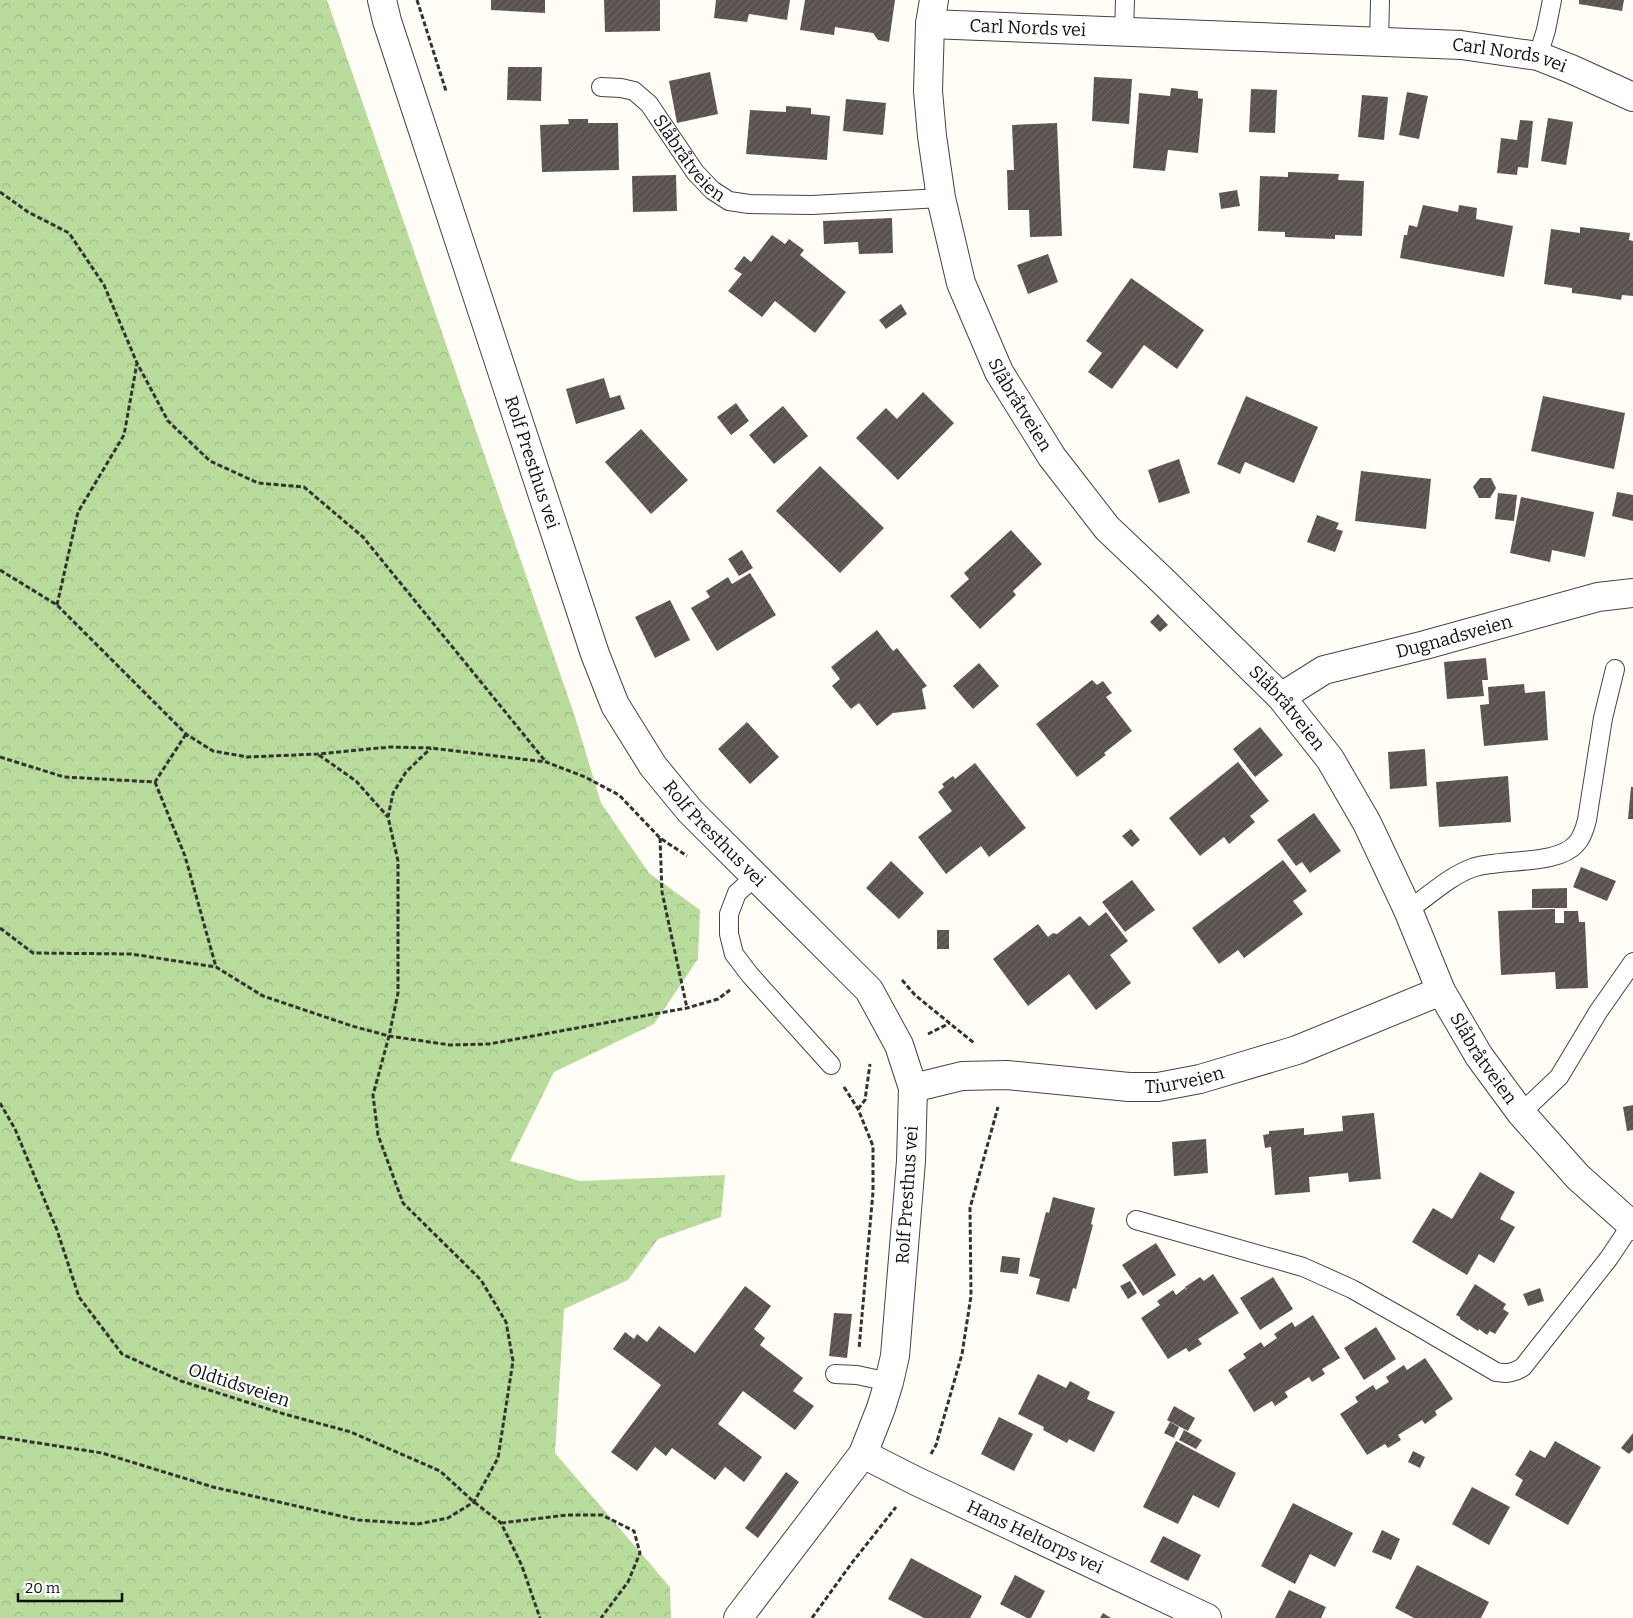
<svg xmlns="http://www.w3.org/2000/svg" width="1633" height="1618" font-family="Bitter,serif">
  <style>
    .forest { fill: url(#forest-crowns) }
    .building { fill: url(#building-hatch) }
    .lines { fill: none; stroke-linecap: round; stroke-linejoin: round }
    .service-casing { stroke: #444; stroke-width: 20 }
    .minor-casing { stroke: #444; stroke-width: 30 }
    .path { stroke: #333; stroke-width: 3; stroke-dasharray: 5 2.5; stroke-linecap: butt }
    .service { stroke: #fff; stroke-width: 18 }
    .minor { stroke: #fff; stroke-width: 28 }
    .labels { text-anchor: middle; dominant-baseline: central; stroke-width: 5; stroke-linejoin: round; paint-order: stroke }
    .street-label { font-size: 18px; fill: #111; stroke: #fff }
  </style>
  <defs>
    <pattern id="forest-crowns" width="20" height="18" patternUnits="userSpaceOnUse" patternTransform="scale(1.25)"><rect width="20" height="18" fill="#b9dc9c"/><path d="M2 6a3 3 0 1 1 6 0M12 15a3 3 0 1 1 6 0" fill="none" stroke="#9ebc85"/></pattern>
    <pattern id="building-hatch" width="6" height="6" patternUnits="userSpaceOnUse" patternTransform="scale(1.25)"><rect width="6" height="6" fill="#5a524d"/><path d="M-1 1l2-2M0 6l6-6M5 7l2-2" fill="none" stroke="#6d6662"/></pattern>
  </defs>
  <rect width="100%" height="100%" fill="#fffdf5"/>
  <path class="forest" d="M0 0H327L574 714 601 803 649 873 700 910 698 959 654 1024 554 1072 510 1161 580 1181 725 1175 721 1217 658 1239 628 1280 564 1309 555 1453 670 1587 671 1618H0Z"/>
  <path class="building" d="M491 0H545V13L491 10Z
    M604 0H660V31L605 32Z
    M716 0H790L787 20 749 14 747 22 714 18Z
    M805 0H895L889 42 878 40 873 33 835 27 834 35 800 30Z
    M1579 0H1624L1622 11 1579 4Z
    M508 67H542L541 101 507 100Z
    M710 72 718 114 677 123 669 81Z
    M1094 77 1132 79 1129 124 1092 121Z
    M1171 88 1198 91V98L1203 99 1198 153 1168 150 1165 171 1133 168 1139 93 1170 96Z
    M1251 89 1277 90 1275 133 1249 132Z
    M1407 92 1428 96 1419 139 1399 135Z
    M1362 95 1388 97 1384 140 1358 137Z
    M846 99 886 103 883 135 843 131Z
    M786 106 811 108V114L830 116 827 160 746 154 750 110 786 112Z
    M1548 118 1573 122 1566 165 1541 161Z
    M568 119H588V123H618L619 170 542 172 540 125 569 124Z
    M1520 120 1533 121 1528 168 1518 167 1517 175 1497 173 1501 138 1517 140Z
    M1057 123 1062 236 1030 237 1029 210H1008L1007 170H1014L1012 125Z
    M1288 172 1339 174 1338 180 1364 181 1362 236 1335 235V239L1285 237V232L1258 231 1260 176 1288 177Z
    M676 175 677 211 633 212 632 176Z
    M1237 190 1240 206 1221 209 1219 193Z
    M1423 205 1458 212 1459 205 1477 208 1476 219 1513 226 1504 277 1400 258 1404 235H1407L1409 225 1417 227Z
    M892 218 893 253 859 254 858 242 824 244 823 221Z
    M1580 227 1630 233 1629 240 1633 241V296L1622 295 1621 300 1596 296 1572 293V288L1544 284 1551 229 1580 233Z
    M772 235 785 244 789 239 804 250 800 255 846 292 815 333 775 301 762 317 728 291 742 274 734 269 744 256 751 262Z
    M1048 254 1058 282 1028 294 1017 265Z
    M1131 278 1204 330 1177 369 1144 345 1112 389 1088 372 1102 353 1086 341Z
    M901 304 907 314 886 329 879 320Z
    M604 378 610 398 620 395 625 409 576 424 566 389Z
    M923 392 954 423 898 480 856 438 886 408 897 419Z
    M1246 396 1318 427 1294 483 1245 462 1240 474 1217 464Z
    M1543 396 1625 413 1614 469 1531 451Z
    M736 403 749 421 731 435 717 417Z
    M783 406 808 436 774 464 749 435Z
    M641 429 688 480 651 514 605 462Z
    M1179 459 1190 493 1159 503 1148 470Z
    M820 466 884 528 840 573 776 511Z
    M1361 471 1431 479 1426 529 1355 521Z
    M1480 478H1491L1496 488 1490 498H1479L1473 487Z
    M1617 492 1633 495V521L1612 516Z
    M1498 493 1517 495 1514 521 1495 519Z
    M1521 497 1594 512 1585 557 1552 550 1550 562 1510 553Z
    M1317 515 1339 523 1336 529 1343 531 1335 552 1307 542Z
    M1011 530 1042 564 1013 591 1016 595 980 629 950 596 969 579 964 573Z
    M742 550 753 568 739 576 728 559Z
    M750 573 776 615 717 651 691 608 710 597 706 591 728 577 732 584Z
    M670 600 690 640 655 658 635 617Z
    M1158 614 1168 625 1160 632 1150 622Z
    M877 630 893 651 897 648 927 686 922 689 926 709 893 713 877 726 859 703 851 709 832 686 840 679 831 667Z
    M1486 658 1488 680H1482L1484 696 1447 699 1444 662Z
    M979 663 999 686 973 709 953 686Z
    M1092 680 1097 685 1103 681 1112 693 1106 697 1132 731 1104 753 1106 755 1077 777 1036 724Z
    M1524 684 1525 693 1545 691 1548 740 1484 746 1480 705 1489 704 1488 687Z
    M747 722 779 757 750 784 718 749Z
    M1260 727 1283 755 1255 777 1233 749Z
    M1425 749 1427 786 1390 789 1388 752Z
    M1238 762 1269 801 1250 816 1255 822 1229 844 1224 837 1200 856 1169 818Z
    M975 763 1026 828 989 857 981 846 946 874 918 837 952 811 938 792 944 787 942 784 953 776 955 779Z
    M1508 776 1511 822 1439 827 1436 782Z
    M1631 787H1633V819H1628Z
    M1314 813 1341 851 1310 873 1302 862 1296 866 1277 840Z
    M1131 829 1140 840 1132 847 1122 836Z
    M1283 860 1307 891 1293 901 1303 914 1244 958 1238 950 1219 964 1192 928Z
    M891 861 924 893 899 919 866 888Z
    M1581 867 1616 881 1607 901 1573 887Z
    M1132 880 1155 910 1125 932 1102 902Z
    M1567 888V908H1532V889Z
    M1555 909V923H1564V911H1578L1579 922H1585L1588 988 1556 989 1555 972 1501 975 1498 911Z
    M1106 912 1128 941 1110 955 1131 983 1096 1010 1069 974 1028 1006 993 959 1038 924 1048 937 1053 933 1057 934 1080 916 1089 926Z
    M937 930H949V949H937Z
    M1633 1105V1130L1627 1131 1623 1107Z
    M1374 1113 1381 1179 1349 1182 1348 1173 1309 1177 1310 1192 1275 1195 1271 1147 1265 1148 1263 1135 1269 1134V1131L1304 1128V1135L1343 1131 1342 1116Z
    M1206 1139 1208 1173 1174 1176 1172 1142Z
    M1480 1172 1515 1192 1500 1219 1515 1227 1494 1263 1479 1254 1467 1275 1412 1242 1433 1208 1452 1219Z
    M1053 1197 1095 1208 1091 1224 1093 1225 1076 1289 1073 1288 1069 1302 1036 1294 1040 1279 1029 1276 1046 1212 1049 1213Z
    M1156 1243 1176 1275 1143 1296 1122 1265Z
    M1002 1256 1020 1258 1018 1274 1000 1272Z
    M1213 1274 1239 1313 1198 1339 1202 1344 1189 1352 1186 1348 1168 1359 1141 1318 1160 1305 1157 1301 1173 1290 1176 1295 1185 1288 1188 1292 1185 1287 1200 1277 1204 1281Z
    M1273 1277 1293 1309 1260 1330 1240 1298Z
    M1130 1281 1137 1293 1128 1299 1120 1286Z
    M1475 1284 1506 1304 1503 1309 1509 1313 1495 1334 1490 1331 1487 1335 1479 1329 1478 1331 1460 1319V1317L1456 1315Z
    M745 1286 771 1306 754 1329 765 1338 760 1345 803 1378 793 1391 814 1406 795 1430 743 1391 718 1424 762 1457 744 1482 725 1467 715 1480 672 1448 666 1456 655 1447 637 1471 611 1452 661 1385 613 1349 625 1332 634 1339 637 1334 647 1342 659 1326 695 1353Z
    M1540 1288 1544 1301 1528 1306 1523 1294Z
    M834 1313 852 1314 847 1358 829 1356Z
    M1313 1315 1340 1358 1322 1369 1325 1374 1312 1382 1309 1377 1285 1392 1288 1397 1275 1406 1272 1401 1254 1412 1228 1370 1246 1358 1243 1354 1261 1342 1264 1347 1277 1338 1274 1334 1292 1322 1295 1327Z
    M1376 1327 1396 1359 1364 1380 1344 1348Z
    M1425 1358 1453 1399 1435 1411 1437 1415 1425 1424 1422 1420 1398 1435 1401 1440 1388 1448 1385 1444 1367 1455 1340 1414 1358 1402 1355 1397 1373 1385 1376 1390 1389 1382 1386 1377 1404 1365 1407 1370Z
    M1038 1374 1066 1388 1070 1381 1090 1392 1087 1399 1115 1412 1094 1452 1069 1439 1067 1443 1043 1430 1044 1427 1018 1414Z
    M1174 1406 1195 1418 1188 1431 1167 1420Z
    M999 1417 1033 1434 1014 1471 981 1454Z
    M1170 1422 1179 1427 1174 1438 1164 1433Z
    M1184 1430 1202 1440 1196 1449 1179 1440Z
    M1633 1433V1450L1629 1454 1621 1448Z
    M1176 1441 1236 1473 1219 1508 1193 1495 1178 1524 1143 1507Z
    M1555 1441 1601 1467 1568 1525 1515 1495 1523 1480 1515 1475 1530 1450 1545 1458Z
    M1413 1451 1425 1457 1420 1468 1408 1462Z
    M786 1472 799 1482 758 1538 745 1528Z
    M1472 1487 1510 1507 1489 1545 1452 1524Z
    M1293 1503 1353 1533 1335 1567 1310 1554 1295 1584 1261 1566Z
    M1382 1530 1400 1539 1391 1560 1372 1552Z
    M1163 1536 1201 1555 1188 1581 1150 1562Z
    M911 1558 982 1596 970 1618H924L888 1599Z
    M1417 1565 1489 1602 1481 1618H1414L1395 1608Z
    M1015 1575 1045 1591 1031 1618H1027L1000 1604Z
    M1289 1590 1326 1607 1321 1618H1275Z
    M1103 1613 1111 1618H1100Z"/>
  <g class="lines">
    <g class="service-casing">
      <g id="service">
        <path d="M1124 32 1125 0"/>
        <path d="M1379 43 1380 0"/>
        <path d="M1538 56 1546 30 1552 0"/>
        <path id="s1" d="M601 87 621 88 634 91 649 104 695 172 712 190 729 201 749 204 812 205 941 198"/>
        <path d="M756 876 737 893 729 914V934L734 954 750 975 831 1065"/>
        <path d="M1408 910C1429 896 1448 877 1472 868 1500 858 1557 866 1576 844 1582 838 1585 828 1587 820L1603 718 1615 669"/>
        <path d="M1521 1113 1559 1077 1598 1012 1633 962"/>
        <path d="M1136 1220 1303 1267 1352 1289 1414 1324 1496 1372C1507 1374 1514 1373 1523 1367L1609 1258 1631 1225"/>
        <path d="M835 1374 857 1375 889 1382"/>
      </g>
    </g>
    <g class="minor-casing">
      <g id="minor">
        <path id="s2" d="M382 0 387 21 595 654 615 705 653 766 690 811 869 990 899 1045 913 1088 911 1161 895 1356 889 1382 881 1408 863 1454 738 1618"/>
        <path id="s3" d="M934 0 930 24 928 91 932 136 941 198 961 283 999 372 1052 457 1107 528 1165 583 1281 697 1330 759 1367 823 1408 910 1441 991 1479 1056 1521 1113 1578 1177 1633 1226"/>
        <path id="s4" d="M930 24 1461 45 1538 56 1571 69 1633 97"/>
        <path id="s5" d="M1281 697 1324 670 1425 645 1598 597 1633 593"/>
        <path id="s6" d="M913 1088 962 1076 1007 1075 1129 1087H1158L1200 1079 1297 1050 1441 991"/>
        <path id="s7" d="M863 1454 916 1481 1207 1618"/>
      </g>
    </g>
    <path class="path" d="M417 0 446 91
      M0 192 28 212 69 233 104 285 137 363 168 421 210 461 258 483 304 487 363 537 546 762
      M0 570 57 605 186 734 213 751 248 757 318 754 390 747 431 748 546 762 585 777 619 795 660 838 687 856
      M57 605 78 512 124 435 137 363
      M319 755 356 781 388 817
      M0 757 64 777 155 782 186 734
      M155 782 185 856 216 967
      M660 838 662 892 687 1008
      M0 928 33 953 131 954 216 967 263 996 352 1026 389 1036 450 1045 489 1044 687 1008 718 999 730 990
      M902 980 915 995 974 1043
      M928 1034 950 1023
      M844 1087 858 1109 873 1146V1192L859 1349
      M0 1103 15 1129 57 1230 79 1297 122 1354 181 1381 284 1414 351 1432 440 1471 474 1502 501 1523 522 1566 540 1618
      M858 1109 865 1100 870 1064
      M0 1437 102 1453 213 1487 358 1520 418 1524 448 1518 474 1502 498 1458 513 1361 506 1322 481 1280 403 1203 378 1135 373 1095 389 1036 398 993V861L388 817 393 793 406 772 431 748
      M931 1454 936 1445 962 1354 971 1296 970 1208 998 1107
      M501 1523 567 1515H602L634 1531 640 1553 628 1582 601 1618
      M812 1618 851 1564 896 1507"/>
    <use href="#service" class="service"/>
    <use href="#minor" class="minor"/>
  </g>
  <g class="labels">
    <g class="street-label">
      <text stroke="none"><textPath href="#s4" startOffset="98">Carl Nords vei</textPath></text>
      <text stroke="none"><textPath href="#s4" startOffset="581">Carl Nords vei</textPath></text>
      <text stroke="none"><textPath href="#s1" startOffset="121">Slåbråtveien</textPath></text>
      <text stroke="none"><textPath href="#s3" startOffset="422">Slåbråtveien</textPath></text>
      <text stroke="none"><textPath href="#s2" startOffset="486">Rolf Presthus vei</textPath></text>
      <text stroke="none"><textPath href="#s5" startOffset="185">Dugnadsveien</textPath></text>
      <text stroke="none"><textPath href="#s3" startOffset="828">Slåbråtveien</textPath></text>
      <text stroke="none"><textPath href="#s2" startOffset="906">Rolf Presthus vei</textPath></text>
      <text stroke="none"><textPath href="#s3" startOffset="1232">Slåbråtveien</textPath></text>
      <text stroke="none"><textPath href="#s6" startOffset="274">Tiurveien</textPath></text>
      <text transform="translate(907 1195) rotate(-86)">Rolf Presthus vei</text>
      <text transform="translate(239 1385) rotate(18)">Oldtidsveien</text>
      <text stroke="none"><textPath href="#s7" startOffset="191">Hans Heltorps vei</textPath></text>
    </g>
  </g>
  <path d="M18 1593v8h104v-8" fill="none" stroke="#111111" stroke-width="2.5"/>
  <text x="25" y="1593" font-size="15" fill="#111111" stroke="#ffffff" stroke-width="4" paint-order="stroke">20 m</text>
</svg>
